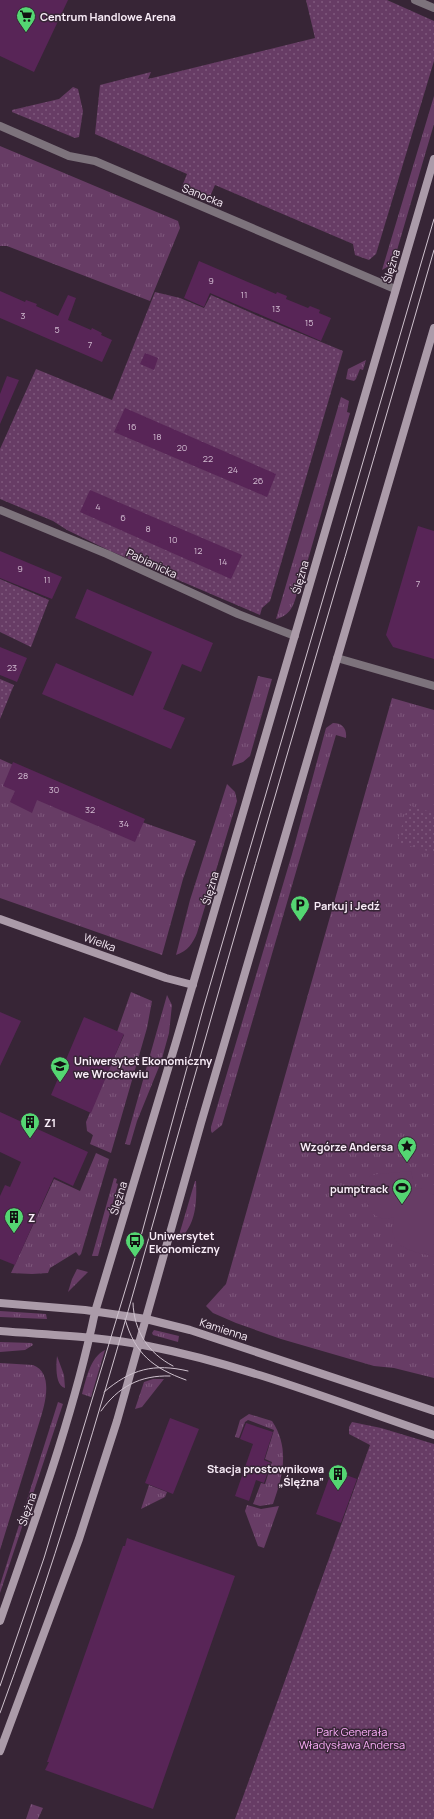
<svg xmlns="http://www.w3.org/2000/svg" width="434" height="1819" font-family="Manrope,sans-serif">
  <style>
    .grass { fill: url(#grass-tufts) }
    .park { fill: url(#park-dots) }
    .garden { fill: #673c65 }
    .building { fill: #582557 }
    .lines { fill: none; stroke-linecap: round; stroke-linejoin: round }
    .street { stroke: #7d737c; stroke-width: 8 }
    .secondary { stroke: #ab9ba9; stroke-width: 8 }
    .tram { stroke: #cfc2ce; stroke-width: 1 }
    .labels { text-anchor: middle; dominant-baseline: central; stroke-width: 3; stroke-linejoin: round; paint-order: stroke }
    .number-label { font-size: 9px; fill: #d1bbd0 }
    .poi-label { font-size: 11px; font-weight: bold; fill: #f9edf8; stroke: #372536; text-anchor: start }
    .street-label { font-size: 11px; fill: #f9edf8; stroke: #372536 }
    .park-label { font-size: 11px; fill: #fbadf8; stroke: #372536 }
  </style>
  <defs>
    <pattern id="grass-tufts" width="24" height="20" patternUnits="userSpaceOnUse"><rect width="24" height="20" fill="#673c65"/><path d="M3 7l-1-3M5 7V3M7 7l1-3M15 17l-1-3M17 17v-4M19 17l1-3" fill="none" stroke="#7e587c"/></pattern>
    <pattern id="park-dots" width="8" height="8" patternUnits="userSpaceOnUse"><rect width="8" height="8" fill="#673c65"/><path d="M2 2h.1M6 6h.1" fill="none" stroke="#7e587c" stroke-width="1.8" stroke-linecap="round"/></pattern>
  </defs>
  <rect width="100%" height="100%" fill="#372536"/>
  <path class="grass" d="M434 96V124L395 257 389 266 382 270Z
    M0 146 178 221 180 228 150 301 7 246H0Z
    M366 360 363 370 360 369 356 379 354 381 346 379 348 369Z
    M341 397 349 401 347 412 350 413 301 584 299 585C295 601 293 615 276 619Z
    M258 676 272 679 250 756 243 762 232 766Z
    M392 698 434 710V1378L394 1368 374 1366 281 1339 236 1323 213 1313 206 1306 226 1284Z
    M333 723C342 723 347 728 346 738L336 735 222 1125 212 1133 211 1131V1127L292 854 326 728Z
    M0 759 139 821 196 841 183 879 162 955 0 898Z
    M227 784 235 792 237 801 197 933C193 943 188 951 176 955L190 900Z
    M131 992 152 1001 147 1028 111 1153 90 1144 93 1135 87 1131 86 1122 124 1035 117 1032Z
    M167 995 172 1005 169 1033 161 1062 137 1121 130 1145 125 1144Z
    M96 1153 109 1159 81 1254 79 1256 76 1252 50 1268 48 1273 32 1274 11 1273 54 1179 80 1191Z
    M114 1178 117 1179 116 1183 118 1184 98 1256H92Z
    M195 1181H196C197 1204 196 1226 177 1242Z
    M77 1269 88 1272 68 1292 72 1279Z
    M0 1311 46 1314 47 1319 0 1317Z
    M154 1330 179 1336 178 1342 153 1335 152 1333Z
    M0 1342 32 1343 33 1345 25 1350 0 1352Z
    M105 1350 91 1397 82 1394C86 1380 90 1357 105 1350Z
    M57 1356 64 1375 65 1388C55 1386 56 1365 57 1356Z
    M0 1363 33 1365C54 1373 45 1404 40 1420L0 1550Z
    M153 1379H164L142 1407 135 1409 144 1382Z
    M58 1402 63 1404 0 1593V1585Z
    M249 1414 272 1421C290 1448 283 1476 273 1504L260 1506 253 1504 261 1483 265 1484 272 1462 265 1459 274 1430 248 1420 245 1422 239 1438 235 1437 240 1420Z
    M149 1485 167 1492 165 1497 141 1509Z
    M247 1505 261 1509 279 1506 264 1548 258 1546 245 1511Z
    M31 1804 43 1808 38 1819H26Z"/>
  <path class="park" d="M306 0H387L434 21V61L376 254 369 260 355 255 353 244 215 185 208 201 181 189 187 174 95 134 100 85 151 72 148 79 315 38Z
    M73 87 78 89 83 111 79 137 75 138 12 112V110L59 99Z
    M155 292 180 298 204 308 211 295 258 316 343 351 270 601 262 608 260 615 108 550 67 530 53 521 0 499V449L36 369 112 400Z
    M0 579 49 600 31 647 0 632Z
    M0 679 14 685 0 719Z
    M408 805 434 813V853L397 842Z
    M352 1422 381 1428 434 1444V1819H235L370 1445 349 1434V1427Z"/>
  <path class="garden" d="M411 1171 415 1188 424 1189 434 1195V1257C421 1253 395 1250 393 1233 392 1228 394 1222 394 1217 370 1225 364 1201 365 1181L370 1176 378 1174Z"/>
  <path class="building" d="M0 0H68L34 72 0 56Z
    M199 261 276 294 277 292 287 296 286 299 308 308 310 306 320 310 319 313 331 318 321 341 210 293 204 307 184 298Z
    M0 291 25 302 26 300 37 304 36 306 58 316 68 295 76 298 68 320 91 330 92 328 102 333 101 335 112 340 102 362 0 318Z
    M145 353 158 358 154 370 140 364Z
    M7 376 19 380 0 424V394Z
    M125 408 276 474 267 497 114 432Z
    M90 490 242 555 231 579 80 512Z
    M418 526 434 531V659L393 647 386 635Z
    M0 551 62 577 52 599 0 578Z
    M87 589 213 643 201 672 182 664 163 709 185 718 171 749 42 694 56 663 133 696 152 652 75 618Z
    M0 647 27 658 17 682 0 675Z
    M13 762 145 819 135 842 37 800 32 813 10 802 15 791 3 786Z
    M0 1012 21 1021 0 1066Z
    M84 1017 124 1034 91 1113 51 1095Z
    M0 1112 88 1152 73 1186 54 1177 15 1265 0 1259V1196L5 1185 10 1187 21 1162 0 1152Z
    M170 1418 199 1429 173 1494 145 1483Z
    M246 1423 273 1432 264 1460 271 1463 264 1483 256 1480 249 1501 235 1496 253 1444 240 1439Z
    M332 1470 357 1479 341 1523 316 1514Z
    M127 1538 235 1576 153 1809 45 1770 49 1762H47L123 1546H125Z"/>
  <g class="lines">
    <path class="street" d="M415 0 434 8
      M0 126 69 156 95 161 395 289
      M0 510 107 554 238 614 295 636
      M337 658 434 686"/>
    <path class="secondary" d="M0 919 166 978 193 985
      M0 1303 85 1310 146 1319 190 1330 434 1411
      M0 1331C49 1335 99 1336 148 1346 245 1365 340 1403 434 1435
      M0 1621C35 1520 73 1417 95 1312L176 1042 434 159
      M0 1751 79 1539 117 1421 201 1123 434 328"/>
    <path class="tram" d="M133 1303C134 1331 148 1353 173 1366
      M125 1319C135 1354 153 1368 186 1380
      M104 1392C131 1369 154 1363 188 1371
      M101 1411C118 1387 140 1375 170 1376
      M0 1686 44 1558 135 1258 203 1009 434 219
      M0 1713C78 1502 135 1284 197 1068 274 795 356 523 434 250"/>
  </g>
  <defs>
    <g id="supermarket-pin" transform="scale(1)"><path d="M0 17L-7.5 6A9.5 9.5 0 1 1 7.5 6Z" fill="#54d672" stroke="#372536"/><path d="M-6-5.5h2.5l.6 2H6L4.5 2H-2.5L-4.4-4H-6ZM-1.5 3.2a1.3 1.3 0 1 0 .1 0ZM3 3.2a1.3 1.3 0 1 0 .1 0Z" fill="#111"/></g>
    <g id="parking-pin" transform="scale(1)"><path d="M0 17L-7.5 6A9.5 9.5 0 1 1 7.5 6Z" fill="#54d672" stroke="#372536"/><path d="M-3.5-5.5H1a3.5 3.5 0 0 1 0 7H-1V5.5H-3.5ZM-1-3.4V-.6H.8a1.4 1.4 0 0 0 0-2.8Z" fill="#111"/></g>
    <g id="university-pin" transform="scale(1)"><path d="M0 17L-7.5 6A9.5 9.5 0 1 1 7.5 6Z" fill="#54d672" stroke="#372536"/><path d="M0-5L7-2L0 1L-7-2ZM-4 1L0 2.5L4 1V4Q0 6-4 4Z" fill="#111"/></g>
    <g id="building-pin" transform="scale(1)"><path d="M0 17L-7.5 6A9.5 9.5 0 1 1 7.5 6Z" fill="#54d672" stroke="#372536"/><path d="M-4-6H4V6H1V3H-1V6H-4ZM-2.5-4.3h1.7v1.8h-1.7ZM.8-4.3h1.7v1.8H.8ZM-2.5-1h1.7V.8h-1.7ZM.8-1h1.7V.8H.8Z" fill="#111"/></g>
    <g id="sight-pin" transform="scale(1)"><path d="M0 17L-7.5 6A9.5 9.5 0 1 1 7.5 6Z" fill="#54d672" stroke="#372536"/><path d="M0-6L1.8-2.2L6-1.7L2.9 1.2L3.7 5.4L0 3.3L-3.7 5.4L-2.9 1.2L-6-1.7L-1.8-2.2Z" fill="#111"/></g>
    <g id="stadium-pin" transform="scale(1)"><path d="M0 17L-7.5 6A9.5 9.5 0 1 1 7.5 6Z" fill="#54d672" stroke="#372536"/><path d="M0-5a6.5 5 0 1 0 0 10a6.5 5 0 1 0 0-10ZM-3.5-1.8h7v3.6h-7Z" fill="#111"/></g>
    <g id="bus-pin" transform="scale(1)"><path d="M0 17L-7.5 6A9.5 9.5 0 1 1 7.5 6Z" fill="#54d672" stroke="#372536"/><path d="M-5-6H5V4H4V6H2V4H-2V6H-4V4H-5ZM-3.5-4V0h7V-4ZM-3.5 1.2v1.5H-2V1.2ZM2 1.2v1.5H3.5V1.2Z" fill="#111"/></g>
  </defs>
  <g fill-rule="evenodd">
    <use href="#supermarket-pin" x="26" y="16"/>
    <use href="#parking-pin" x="300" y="905"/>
    <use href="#university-pin" x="60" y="1066"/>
    <use href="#building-pin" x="30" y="1122"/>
    <use href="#sight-pin" x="407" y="1146"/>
    <use href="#stadium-pin" x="402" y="1188"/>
    <use href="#building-pin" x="14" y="1217"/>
    <use href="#bus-pin" x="135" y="1241"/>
    <use href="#building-pin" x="338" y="1474"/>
  </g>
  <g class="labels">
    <g class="number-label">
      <text x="211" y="280">9</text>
      <text x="244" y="294">11</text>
      <text x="276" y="308">13</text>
      <text x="23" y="315">3</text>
      <text x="309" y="322">15</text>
      <text x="57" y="329">5</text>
      <text x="90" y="344">7</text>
      <text x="132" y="426">16</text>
      <text x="157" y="436">18</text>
      <text x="182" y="447">20</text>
      <text x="208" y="458">22</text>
      <text x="233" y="469">24</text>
      <text x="258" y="480">26</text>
      <text x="98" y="506">4</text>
      <text x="123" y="517">6</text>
      <text x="148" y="528">8</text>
      <text x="173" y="539">10</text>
      <text x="198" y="550">12</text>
      <text x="223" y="561">14</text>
      <text x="20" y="568">9</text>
      <text x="47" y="579">11</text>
      <text x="418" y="583">7</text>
      <text x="12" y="667">23</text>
      <text x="23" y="775">28</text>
      <text x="54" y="789">30</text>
      <text x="90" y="809">32</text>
      <text x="124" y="823">34</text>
    </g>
    <g class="poi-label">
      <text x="40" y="16">Centrum Handlowe Arena</text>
      <text x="314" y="905">Parkuj i Jedź</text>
      <text x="74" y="1060">Uniwersytet Ekonomiczny<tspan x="74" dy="13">we Wrocławiu</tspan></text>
      <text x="44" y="1122">Z1</text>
      <text x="393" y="1146" text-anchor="end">Wzgórze Andersa</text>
      <text x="388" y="1188" text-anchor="end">pumptrack</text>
      <text x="28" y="1217">Z</text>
      <text x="149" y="1235">Uniwersytet<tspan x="149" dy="13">Ekonomiczny</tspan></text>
      <text x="324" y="1468" text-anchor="end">Stacja prostownikowa<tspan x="324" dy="13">„Ślężna”</tspan></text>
    </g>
    <g class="street-label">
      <text transform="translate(203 195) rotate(22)">Sanocka</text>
      <text transform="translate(391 266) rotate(-73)">Ślężna</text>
      <text transform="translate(152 563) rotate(25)">Pabianicka</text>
      <text transform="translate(300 577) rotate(-74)">Ślężna</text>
      <text transform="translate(210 888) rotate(-74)">Ślężna</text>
      <text transform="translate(100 942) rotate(20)">Wielka</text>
      <text transform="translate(118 1198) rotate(-73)">Ślężna</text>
      <text transform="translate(224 1329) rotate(18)">Kamienna</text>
      <text transform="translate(27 1509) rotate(-71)">Ślężna</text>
    </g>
    <g class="park-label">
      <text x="352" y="1731">Park Generała<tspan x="352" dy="13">Władysława Andersa</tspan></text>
    </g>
  </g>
</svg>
